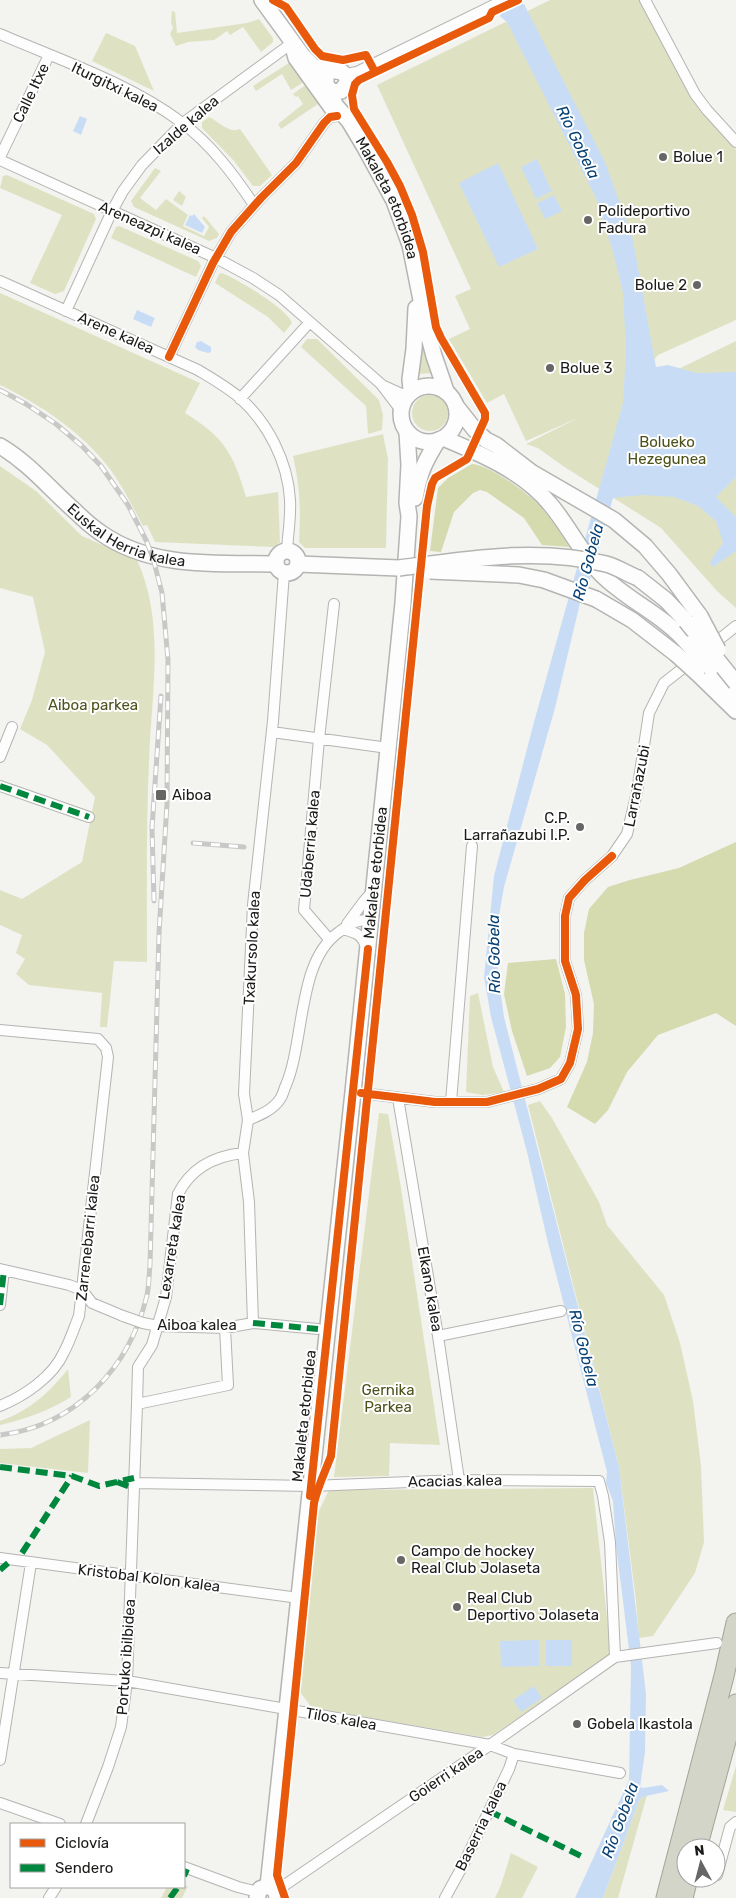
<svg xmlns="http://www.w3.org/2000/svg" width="736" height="1898" font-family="Rubik,sans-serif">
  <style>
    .green { fill: #dfe2c2 }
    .forest { fill: #d6daaf }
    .water { fill: #c8ddf5 }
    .pier { fill: #f3f3f0 }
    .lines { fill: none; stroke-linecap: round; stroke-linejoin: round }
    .street-casing { stroke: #b4b4b2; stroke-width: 12 }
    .secondary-casing { stroke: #b4b4b2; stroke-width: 18 }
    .highway-casing { stroke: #a3a495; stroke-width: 21 }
    .street { stroke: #fdfdfd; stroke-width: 10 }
    .secondary { stroke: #fdfdfd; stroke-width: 15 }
    .highway { stroke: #d4d5c9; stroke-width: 19 }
    .rail-casing { stroke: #c8c8c7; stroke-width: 5 }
    .rail { stroke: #fff; stroke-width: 3; stroke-dasharray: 9; stroke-linecap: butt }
    .street-bridge-casing { stroke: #b4b4b2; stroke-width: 12; stroke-linecap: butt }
    .secondary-bridge-casing { stroke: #b4b4b2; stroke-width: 18; stroke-linecap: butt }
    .street-bridge { stroke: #fdfdfd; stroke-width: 10 }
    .secondary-bridge { stroke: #fdfdfd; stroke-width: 15 }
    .quiet { stroke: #00873e; stroke-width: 6; stroke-dasharray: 12 6; stroke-linecap: butt }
    .cycleway-casing { stroke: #fff; stroke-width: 11 }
    .cycleway { stroke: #e8590c; stroke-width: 8 }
    .poi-dot { fill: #666664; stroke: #fff; stroke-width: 2 }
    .labels { text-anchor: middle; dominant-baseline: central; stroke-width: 4; stroke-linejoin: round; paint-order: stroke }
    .street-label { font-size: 15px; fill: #1a1a18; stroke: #fff }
    .poi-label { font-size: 15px; fill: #1a1a18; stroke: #fff; text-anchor: start }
    .park-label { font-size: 15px; fill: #4d511a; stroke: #fff }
    .water-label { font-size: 16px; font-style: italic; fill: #084274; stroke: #fff }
  </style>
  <rect width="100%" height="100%" fill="#f3f3f0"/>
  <path class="green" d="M550 0H641L694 97 736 150V320L658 355 625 395 736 341V608L717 591 661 528 563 466 538 448 526 444 580 417 526 441 504 394 487 403 449 339 470 329 455 296 471 289 377 85Z
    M172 11 175 12 177 33 247 23 259 19 273 38V42L261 52 243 27 230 35 227 31 214 40 188 42 176 46 170 34 173 28 171 22Z
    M106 33 135 46 154 91 92 61Z
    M289 63 303 80 302 83 291 90 282 74 256 91 253 86Z
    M304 86H307L318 101V104L281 129 278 124 303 104 298 96 296 97 293 94Z
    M209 117C218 121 229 134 240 129L272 175 260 186H253L234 161 202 128V122Z
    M155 168 161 171 140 198 156 210 166 199 188 215 183 226 204 236 209 227 202 218 204 216 219 234 217 238 209 241 134 207 131 201Z
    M7 175 94 214 96 219 64 291 55 294 30 283 62 215 0 188 3 176Z
    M179 191 186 197 182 206 173 200Z
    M119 226 198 261 201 266 196 277 111 238 116 227Z
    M222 273C237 279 288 309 292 323L284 333 268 317 215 283 219 274Z
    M0 293 200 383 185 413C225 438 233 453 246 497L278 492 280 542 273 547 155 542 147 525 143 526C133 507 123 487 110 469 82 432 41 405 0 385Z
    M422 330 434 373 418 374 422 348Z
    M307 339H317L379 400 383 415 382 430 368 434 366 406 301 347Z
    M412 413a18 18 0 1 1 36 0a18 18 0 1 1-36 0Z
    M383 434 388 459 386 548H305L299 542C301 511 300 487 293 456Z
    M0 466 36 491 82 536 137 560C166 623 151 695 149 762 146 828 147 896 147 962L114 961 107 1027H100L102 993 29 985 16 974 25 959 16 953 22 935 0 925V890L22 899 82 862 95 797 47 745 20 729 32 700 45 652 33 597 0 588Z
    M478 993 493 1067 504 1092 483 1095 466 1092 470 996Z
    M540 1101 552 1118 599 1202 607 1225 664 1295 680 1343 693 1401 701 1466 704 1542 695 1573 653 1636 639 1638 636 1601 619 1467 528 1105Z
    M379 1113 388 1114 400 1182 440 1445 390 1443 389 1476 334 1477Z
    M68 1369 71 1397C48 1411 26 1419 0 1425V1421C29 1411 49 1393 68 1369Z
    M90 1420 88 1473 0 1463V1449L31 1448Z
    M593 1488 611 1654 493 1735 482 1737 312 1708 300 1692 302 1657 318 1513 329 1490Z
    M736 1766V1812L723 1810Z
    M647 1795 618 1898H603L639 1801 642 1797Z
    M511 1853 538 1867 522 1898H495L501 1885Z
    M184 1885 188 1886 182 1898H161L167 1887H184Z"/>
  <path class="forest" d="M472 464C489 465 523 490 536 502 549 515 559 531 569 547L542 545 524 518 487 492 480 490 473 493 454 512 441 552 430 551 438 488 448 478Z
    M736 842V1026L716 1013 658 1035 627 1072 608 1110 595 1124 567 1107 587 1062 593 1033 594 1004 584 960V933L589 909 608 887 630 880 679 868Z
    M556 959 565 994 566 1027 560 1057 550 1068 527 1076 512 1031 504 994 508 963Z"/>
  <path class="water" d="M522 0 605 162 633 240 656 367 668 365 697 373 736 372V477L716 497 736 517V551L713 567 710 564 711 560 723 543 716 521 698 506 674 497 642 495 613 498 591 576 580 603 555 708 504 887 497 927 496 958 504 1017 619 1467 646 1694 645 1752 640 1787 643 1788 662 1785 669 1791 642 1797 639 1801 603 1898H575L629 1780 631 1666 616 1545 613 1501 606 1483 607 1472 548 1243 527 1152 491 1017 484 977 494 876 534 722 623 403 626 351 623 293 613 252 596 198 507 22 496 13Z
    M80 116 87 119 81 135 73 131Z
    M537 159 552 191 536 199 521 167Z
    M498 163 538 249 499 267 459 183Z
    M554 195 562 211 545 219 537 203Z
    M194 214 205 227 202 233 185 225 190 215 192 216Z
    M137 310 155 318 151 327 133 319Z
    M201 341 211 347V352L208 353 198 350 195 347 197 342Z
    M539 1640V1666L501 1667 500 1641Z
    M546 1640H572V1666H546Z
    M534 1686 542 1698 521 1712 513 1700Z"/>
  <path class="pier" d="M487 0H524L527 5 522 4 501 14 499 19Z"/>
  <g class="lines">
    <g class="street-casing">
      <path id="street" d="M645 0 695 94 707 110 736 142
        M0 34C60 60 129 83 181 122 211 144 234 175 254 205
        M345 74 357 72 504 0
        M0 157 49 55
        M0 160 216 258 253 278 279 295 381 384 400 409
        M0 281 198 370C213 379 227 387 240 398 268 423 288 462 290 500 291 517 288 534 287 550
        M66 311 112 211 123 191 142 165 183 123 292 43
        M169 357 213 263 231 232 261 198 296 163 324 123 330 117 337 116
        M384 386 406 396
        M240 399 310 322
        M711 646 736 626
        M272 732 388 748
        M0 757 12 727
        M0 786 89 817
        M347 924 364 901 373 891
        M343 929C357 933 362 934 367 949
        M329 939 304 910 319 739 334 604
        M0 1030 98 1039 106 1048 108 1057 79 1316C74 1328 70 1341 64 1352 53 1377 24 1396 0 1406
        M353 1092 435 1102H487L538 1089 561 1079 570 1063 578 1029 576 995 565 961V916L569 898 585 880 612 856 627 834 637 792 649 713 664 683 692 661
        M398 1098 438 1336 459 1480
        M451 1102 472 846
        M248 1120C260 1115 273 1110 280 1099 283 1095 284 1089 286 1085 305 1040 297 961 339 932 351 923 356 920 370 920
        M0 1269 69 1285 82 1290 92 1303 123 1316
        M0 1305 4 1270
        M143 1323 158 1326 225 1328 253 1323 318 1329
        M253 1323 249 1202 243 1153 248 1120 244 1094 253 905 273 721 284 573
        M438 1336 561 1311
        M137 1404 138 1367 152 1345 166 1297 178 1194C191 1168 215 1156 243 1153
        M133 1483 311 1486 459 1480 599 1481 603 1496 610 1542 615 1657
        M0 1558 299 1598
        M615 1657 717 1643
        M0 1673 127 1681 490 1745 514 1754 620 1773
        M0 1760 31 1563
        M0 1803 60 1824
        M86 1824 108 1767 121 1727 127 1681 137 1404 228 1385 225 1328
        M184 1867 238 1887 258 1892
        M717 1875 730 1827 736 1822
        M276 1891 490 1745 615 1657
        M49 1898 56 1887
        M445 1898 462 1867 509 1769 514 1754"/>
    </g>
    <g class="secondary-casing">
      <g id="secondary">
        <path d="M262 0 302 55 325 78"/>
        <path d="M292 43 296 58 334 111"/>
        <path d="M314 67 342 72 347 77V83L341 91 333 92 326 86V75L332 70"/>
        <path id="s1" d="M333 92V100L336 106 349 121 364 146 394 201 410 245 427 330 434 356 446 391"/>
        <circle cx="429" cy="414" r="28"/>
        <path d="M411 391 410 379 414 349 416 308"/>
        <path d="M456 406 475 430 486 440 496 445 531 472 614 520 645 546 669 574 700 616"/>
        <path d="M443 438C481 454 523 471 550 504 568 525 583 556 602 575 628 601 664 615 688 644"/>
        <path id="s2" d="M0 446C29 463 50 489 75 511 83 519 92 527 101 533 152 569 217 563 276 564"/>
        <path d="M415 498C420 471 424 463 438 440"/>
        <circle cx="287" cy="562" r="11"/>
        <path d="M298 564 399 568"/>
        <path d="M638 578 666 600 686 621"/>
        <path d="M596 599 632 620 676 654"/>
        <path d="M711 668 732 698"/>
        <path d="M697 673 736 711"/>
        <path id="s3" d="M268 1886 353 1092 403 603 409 516 407 503 409 465 407 432"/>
        <path d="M257 1898 260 1889 268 1886 276 1891 277 1898"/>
      </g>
    </g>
    <g class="highway-casing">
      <path id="highway" d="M697 1848 736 1704
        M666 1898 724 1676 736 1623
        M683 1898 688 1878"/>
    </g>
    <use href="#street" class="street"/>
    <use href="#secondary" class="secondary"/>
    <use href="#highway" class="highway"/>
    <g class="rail-casing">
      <path id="rail" d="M0 390 26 404 56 424 82 446 101 466 128 505 146 540 153 558 162 593 168 660 167 804 159 933 150 1265C149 1275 149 1286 147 1295 130 1368 75 1426 0 1435
        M193 843 244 847
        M154 901 152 828 161 696"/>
    </g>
    <use href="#rail" class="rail"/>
    <g class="street-bridge-casing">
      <path id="street-bridge" d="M123 1316 143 1323"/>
    </g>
    <g class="secondary-bridge-casing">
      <path id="secondary-bridge" d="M399 568C467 559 539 547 606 564 617 567 628 574 638 578
        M430 571 519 575 544 580 596 599
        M700 616 718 650
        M686 621 736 683
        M688 644 711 668
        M676 654 697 673"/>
    </g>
    <use href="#street-bridge" class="street-bridge"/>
    <use href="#secondary-bridge" class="secondary-bridge"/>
    <path class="quiet" d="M0 786 89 817
      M0 1305 4 1270
      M253 1323 318 1329
      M0 1467 72 1476 99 1486 134 1478
      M117 1482 133 1488
      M22 1553 72 1476
      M0 1570 8 1563
      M489 1811 583 1857
      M184 1876 187 1869
      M170 1898 178 1887"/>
    <g class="cycleway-casing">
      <path id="cycleway" d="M273 0 286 7 315 49 322 56 343 60 366 55 375 72
        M169 357 213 263 231 232 261 198 296 163 324 123 330 117 337 116
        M361 1093 435 1102H487L538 1089 561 1079 570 1063 578 1029 576 995 565 961V916L569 898 585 880 612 856
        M310 1496 368 949
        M285 1898 277 1875 314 1503C318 1486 325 1472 331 1456L427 506 432 484 435 478 467 459 485 419V413L441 338 436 327 423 252 412 215 400 186 387 162 354 109 352 95 355 84 359 80 489 18 492 12 518 0"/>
    </g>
    <use href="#cycleway" class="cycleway"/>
  </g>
  <g class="poi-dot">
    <circle cx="663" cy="157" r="5"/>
    <circle cx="588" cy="220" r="5"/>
    <circle cx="697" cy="285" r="5"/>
    <circle cx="550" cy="368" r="5"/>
    <rect x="155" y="789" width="12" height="12" rx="2.5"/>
    <circle cx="580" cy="827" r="5"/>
    <circle cx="401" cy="1560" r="5"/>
    <circle cx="457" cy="1607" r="5"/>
    <circle cx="577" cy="1724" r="5"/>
  </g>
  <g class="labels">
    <g class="street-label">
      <text transform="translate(115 87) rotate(26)">Iturgitxi kalea</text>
      <text transform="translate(31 93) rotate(-64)">Calle Itxe</text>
      <text transform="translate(186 125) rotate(-41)">Izalde kalea</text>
      <text stroke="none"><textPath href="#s1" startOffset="121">Makaleta etorbidea</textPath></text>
      <text transform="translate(150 228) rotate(24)">Areneazpi kalea</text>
      <text transform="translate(116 333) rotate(24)">Arene kalea</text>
      <text stroke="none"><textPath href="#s2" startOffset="158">Euskal Herria kalea</textPath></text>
      <text transform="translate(637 786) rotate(-79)">Larrañazubi</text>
      <text transform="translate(310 844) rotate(-85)">Udaberria kalea</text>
      <text stroke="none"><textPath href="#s3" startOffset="1019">Makaleta etorbidea</textPath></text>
      <text transform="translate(252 948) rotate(-87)">Txakursolo kalea</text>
      <text transform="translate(88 1238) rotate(-84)">Zarrenebarri kalea</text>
      <text transform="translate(172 1247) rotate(-81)">Lexarreta kalea</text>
      <text transform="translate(430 1289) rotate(80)">Elkano kalea</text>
      <text x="197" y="1325">Aiboa kalea</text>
      <text transform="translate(304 1416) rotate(-84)">Makaleta etorbidea</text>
      <text transform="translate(455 1481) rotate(-1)">Acacias kalea</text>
      <text transform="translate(149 1578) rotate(7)">Kristobal Kolon kalea</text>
      <text transform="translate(126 1657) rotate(-86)">Portuko ibilbidea</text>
      <text transform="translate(341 1719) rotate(10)">Tilos kalea</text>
      <text transform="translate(446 1775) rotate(-34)">Goierri kalea</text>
      <text transform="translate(481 1826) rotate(-64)">Baserria kalea</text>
    </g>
    <g class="poi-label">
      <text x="673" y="157">Bolue 1</text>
      <text x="598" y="211">Polideportivo<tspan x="598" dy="17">Fadura</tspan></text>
      <text x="687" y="285" text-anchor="end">Bolue 2</text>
      <text x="560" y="368">Bolue 3</text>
      <text x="172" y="795">Aiboa</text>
      <text x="570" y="818" text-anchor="end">C.P.<tspan x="570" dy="17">Larrañazubi I.P.</tspan></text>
      <text x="411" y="1551">Campo de hockey<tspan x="411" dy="17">Real Club Jolaseta</tspan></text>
      <text x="467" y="1598">Real Club<tspan x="467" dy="17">Deportivo Jolaseta</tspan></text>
      <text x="587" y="1724">Gobela Ikastola</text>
    </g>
    <g class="park-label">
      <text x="667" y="442">Bolueko<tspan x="667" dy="17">Hezegunea</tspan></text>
      <text x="93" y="705">Aiboa parkea</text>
      <text x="388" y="1390">Gernika<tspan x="388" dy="17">Parkea</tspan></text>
    </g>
    <g class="water-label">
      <text transform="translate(578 142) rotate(64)">Río Gobela</text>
      <text transform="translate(588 562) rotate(-75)">Río Gobela</text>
      <text transform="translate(494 954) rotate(-91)">Río Gobela</text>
      <text transform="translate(584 1348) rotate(76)">Río Gobela</text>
      <text transform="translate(620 1820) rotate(-70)">Río Gobela</text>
    </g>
  </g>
  <rect x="10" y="1823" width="175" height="65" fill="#ffffff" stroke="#a3a3a3"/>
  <rect x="20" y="1839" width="25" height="8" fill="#e8590c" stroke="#a3a3a3"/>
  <text x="55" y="1848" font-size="15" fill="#1a1a18">Ciclovía</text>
  <rect x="20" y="1864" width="25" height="8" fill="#00873e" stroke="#a3a3a3"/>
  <text x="55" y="1873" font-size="15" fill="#1a1a18">Sendero</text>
  <g transform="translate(701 1863) rotate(353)"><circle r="24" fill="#ffffff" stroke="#a3a3a3"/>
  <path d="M0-4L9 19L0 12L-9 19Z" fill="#666664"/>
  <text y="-8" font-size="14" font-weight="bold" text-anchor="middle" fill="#1a1a18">N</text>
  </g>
</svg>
